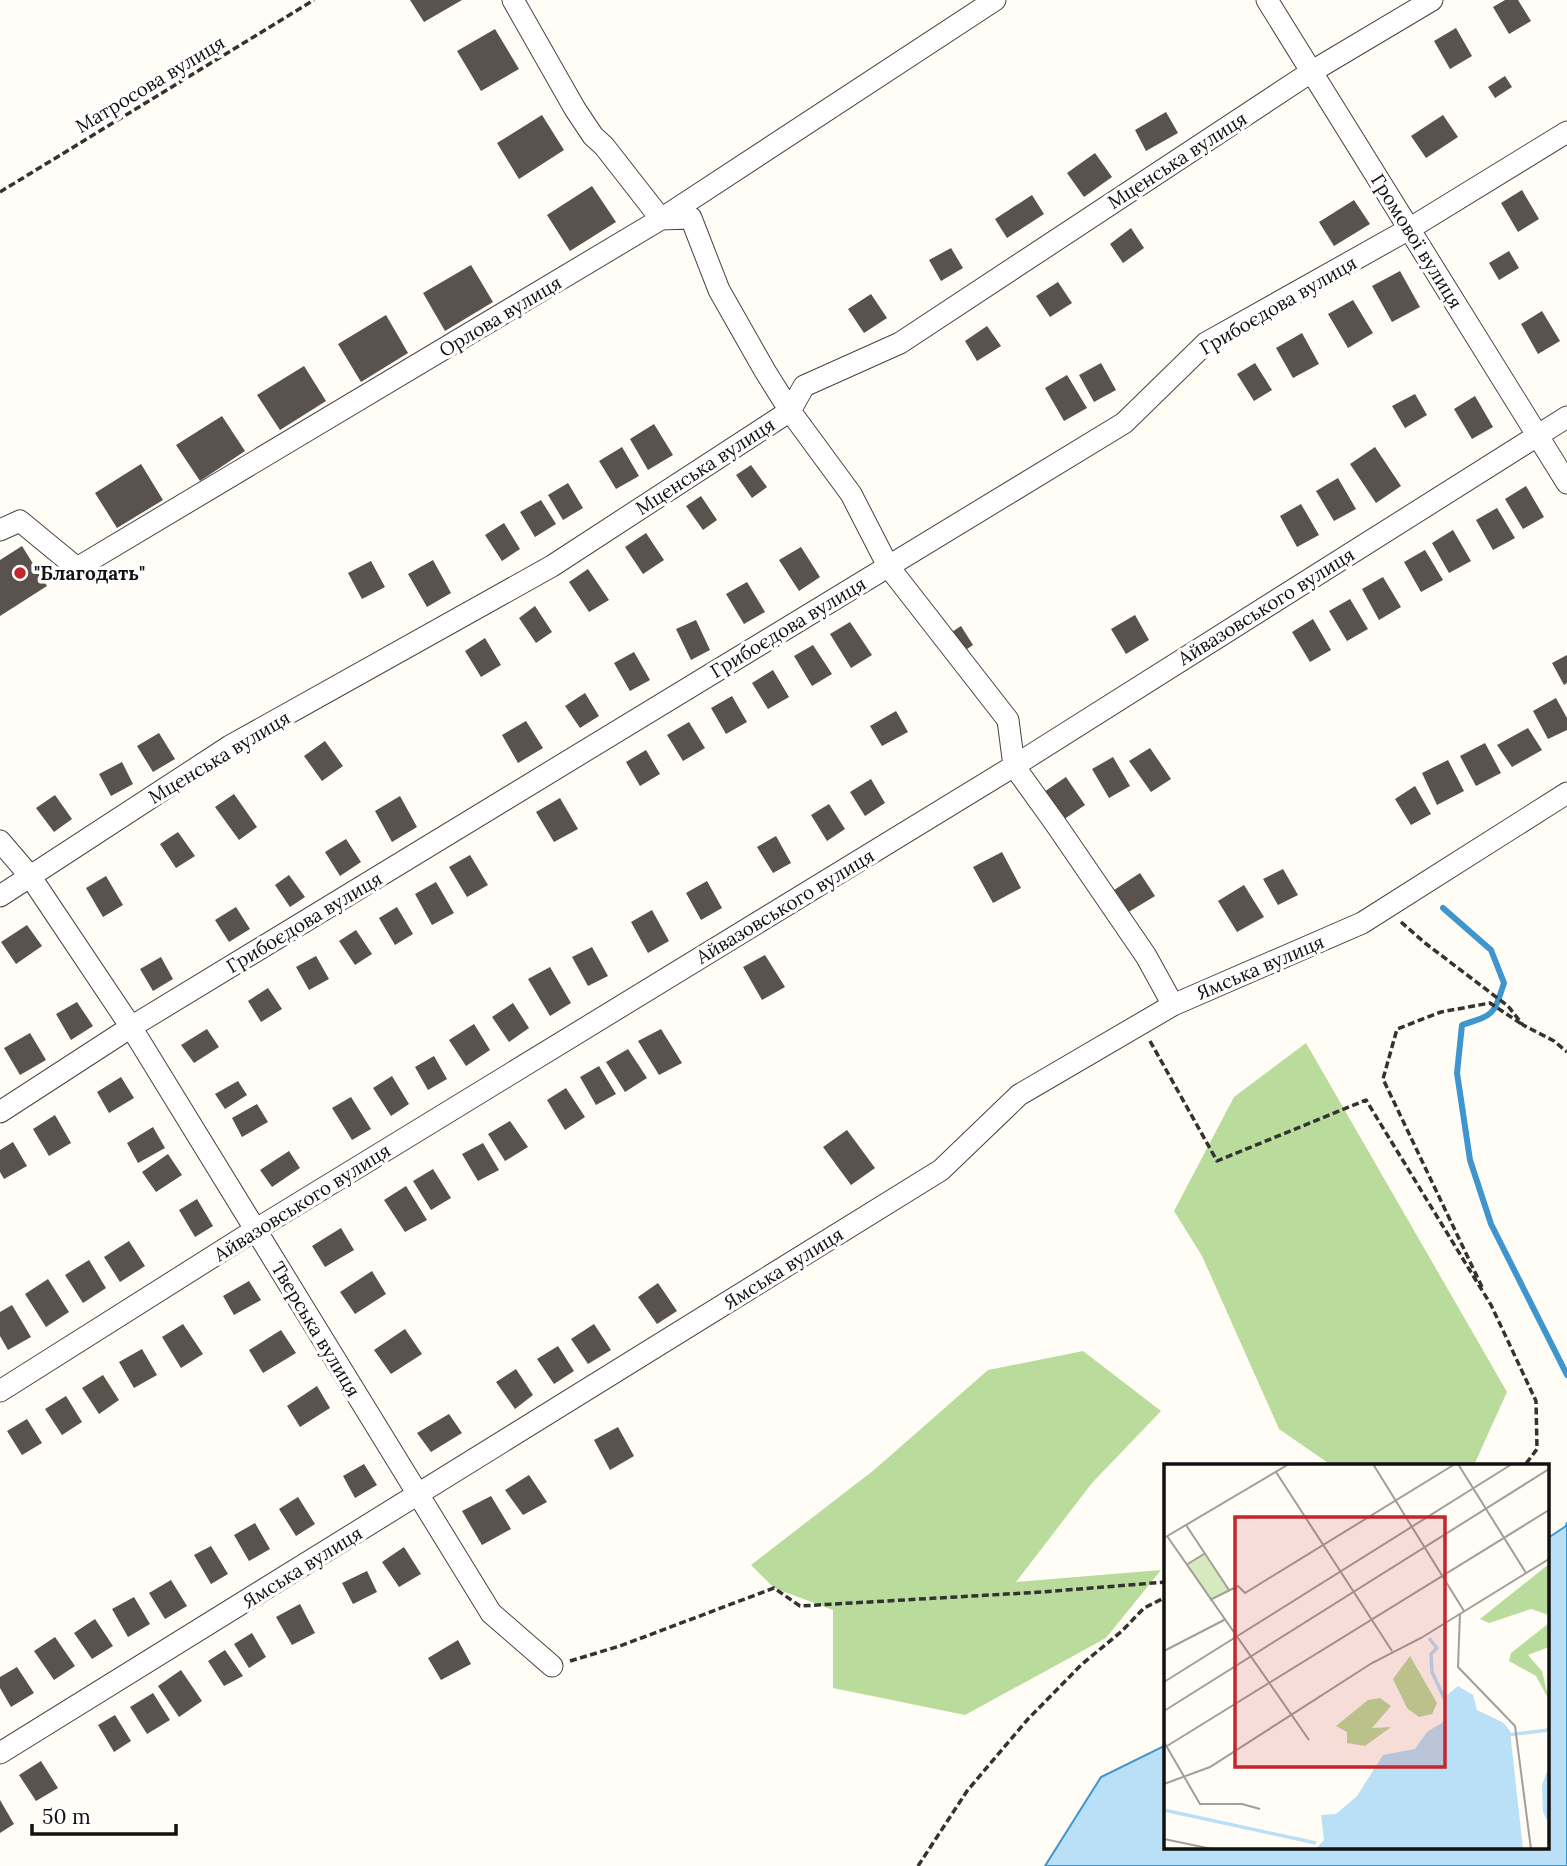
<svg xmlns="http://www.w3.org/2000/svg" width="1567" height="1866" font-family="Lora,serif">
  <style>
    .forest { fill: #b9dc9c }
    .water { fill: #b9e0f7; stroke: #3f96cf; stroke-width: 2 }
    .lines { fill: none; stroke-linecap: round; stroke-linejoin: round }
    .stream { stroke: #3f96cf; stroke-width: 6 }
    .building { fill: #5a524d }
    .minor-casing { stroke: #444; stroke-width: 23 }
    .path { stroke: #333; stroke-width: 3.5; stroke-dasharray: 7 3.5; stroke-linecap: butt }
    .minor { stroke: #fff; stroke-width: 21 }
    .poi-dot { fill: #c4262e; stroke: #fff; stroke-width: 2.5 }
    .labels { text-anchor: middle; dominant-baseline: central; stroke-width: 7; stroke-linejoin: round; paint-order: stroke }
    .street-label { font-size: 19px; fill: #111; stroke: #fff }
    .poi-label { font-size: 19px; font-weight: bold; fill: #111; stroke: #fff; text-anchor: start }
    .inset-river { fill: none; stroke: #b9e0f7; stroke-width: 3.5 }
    .inset-road { fill: none; stroke: #a09f9a; stroke-width: 2 }
    .view { fill: #c4262e; fill-opacity: 0.15; stroke: #c4262e; stroke-width: 3.5 }
    .inset-edge { fill: none; stroke: #111; stroke-width: 3.5 }
  </style>
  <rect width="100%" height="100%" fill="#fffdf5"/>
  <path class="forest" d="M1306 1043 1507 1392 1474 1465H1331L1279 1429 1202 1256 1174 1211 1234 1097Z
    M1083 1351 1161 1411 1092 1483 1016 1582 1161 1570 1106 1638 965 1715 833 1688V1610L774 1588 751 1565 874 1470 988 1370Z"/>
  <path class="water" d="M1567 1522V1866H1045L1101 1777 1166 1745V1847H1548V1538L1566 1526Z"/>
  <g class="lines">
    <path class="stream" d="M1443 908 1491 950 1504 983C1493 1016 1495 1014 1462 1025L1457 1073 1470 1160 1491 1224 1567 1375"/>
  </g>
  <path class="building" d="M410 0H462L424 22Z
    M1505 0H1518L1531 21 1509 34 1493 7Z
    M1456 28 1472 56 1450 69 1434 41Z
    M495 29 519 69 481 91 457 51Z
    M1505 76 1512 87 1495 98 1488 87Z
    M1166 112 1178 133 1146 151 1135 130Z
    M542 115 564 150 519 179 497 143Z
    M1443 115 1458 137 1426 158 1411 136Z
    M1095 153 1112 177 1084 197 1067 173Z
    M592 186 616 222 570 251 547 215Z
    M1522 190 1539 219 1518 232 1501 203Z
    M1032 195 1044 214 1007 238 995 219Z
    M1354 200 1370 224 1334 246 1319 222Z
    M1131 228 1144 248 1123 263 1110 244Z
    M951 248 963 268 941 281 929 260Z
    M1509 251 1519 268 1499 280 1489 263Z
    M471 265 493 302 445 331 423 293Z
    M1400 271 1420 307 1392 322 1372 286Z
    M1058 282 1072 303 1050 317 1036 296Z
    M871 294 887 318 864 333 848 309Z
    M1353 300 1373 333 1348 348 1328 314Z
    M1542 311 1560 341 1538 354 1521 324Z
    M386 315 408 353 361 382 338 344Z
    M987 326 1001 346 977 361 965 341Z
    M1302 333 1319 364 1293 378 1276 348Z
    M1101 363 1116 390 1094 402 1079 375Z
    M1255 363 1272 390 1254 401 1237 374Z
    M304 366 326 401 280 430 257 395Z
    M1067 375 1087 408 1064 421 1045 388Z
    M1415 394 1427 415 1405 428 1392 406Z
    M1475 396 1493 427 1472 439 1454 409Z
    M222 416 245 451 200 481 176 445Z
    M654 424 673 455 648 470 630 439Z
    M622 447 639 476 616 489 599 461Z
    M1375 447 1401 486 1376 503 1350 464Z
    M141 464 163 500 117 528 95 493Z
    M751 465 767 487 752 498 736 475Z
    M1338 478 1356 509 1334 521 1316 491Z
    M568 483 583 508 563 520 548 495Z
    M1526 486 1544 517 1523 529 1505 499Z
    M701 496 717 520 703 530 686 506Z
    M541 500 556 524 535 537 520 512Z
    M1301 504 1319 535 1297 547 1280 516Z
    M1497 508 1515 538 1493 550 1476 520Z
    M504 523 520 549 502 561 485 535Z
    M1453 530 1471 561 1449 573 1432 543Z
    M646 533 664 560 643 574 625 547Z
    M22 546 47 586 0 616V560Z
    M801 547 820 577 799 591 779 560Z
    M1425 550 1443 580 1421 592 1404 562Z
    M433 560 451 593 427 607 408 574Z
    M371 561 385 587 362 599 348 573Z
    M588 569 609 600 589 612 569 582Z
    M1383 577 1401 607 1379 620 1362 589Z
    M747 582 765 612 744 624 726 594Z
    M1350 599 1368 629 1347 641 1329 611Z
    M535 606 552 632 536 643 519 618Z
    M1135 615 1149 640 1126 654 1111 629Z
    M1313 619 1331 650 1310 662 1292 632Z
    M696 620 710 650 691 660 676 629Z
    M850 622 872 655 851 668 830 634Z
    M961 626 973 645 954 658 941 639Z
    M485 638 501 665 481 677 465 651Z
    M813 645 832 674 812 686 794 656Z
    M634 652 650 680 630 691 614 663Z
    M1567 655V683L1564 685 1552 663Z
    M773 670 789 697 768 709 752 683Z
    M585 693 599 716 580 728 565 706Z
    M732 696 747 722 726 734 711 708Z
    M1556 698 1567 718V730L1548 739 1533 711Z
    M896 711 908 732 882 746 870 726Z
    M526 721 543 748 518 763 502 735Z
    M689 722 705 748 683 761 667 735Z
    M1528 728 1542 750 1512 767 1497 745Z
    M159 733 175 759 153 772 137 746Z
    M325 741 343 766 322 781 304 756Z
    M1485 743 1501 773 1476 786 1460 756Z
    M1150 748 1171 779 1151 792 1129 761Z
    M646 750 660 774 640 786 626 762Z
    M1113 757 1130 786 1109 798 1092 769Z
    M1448 760 1464 791 1437 805 1422 773Z
    M122 762 133 784 111 796 99 774Z
    M1066 777 1085 805 1063 820 1044 792Z
    M871 779 885 803 865 816 850 792Z
    M1415 786 1431 814 1411 825 1395 799Z
    M234 794 257 827 239 840 215 807Z
    M55 795 72 819 54 832 36 808Z
    M400 796 417 827 392 842 375 811Z
    M560 798 578 829 554 842 536 812Z
    M829 804 845 829 827 841 811 815Z
    M178 832 195 856 176 868 160 844Z
    M776 836 791 863 773 873 757 847Z
    M346 839 361 862 340 876 325 852Z
    M1002 852 1021 888 993 903 973 867Z
    M470 855 488 885 467 897 449 867Z
    M1283 869 1298 895 1278 905 1263 879Z
    M1140 873 1155 896 1122 916 1108 894Z
    M289 875 305 897 290 907 275 885Z
    M106 876 123 905 103 917 86 888Z
    M707 881 722 908 701 920 686 893Z
    M436 882 454 913 432 925 415 894Z
    M1244 885 1264 917 1237 932 1218 901Z
    M236 907 250 929 229 942 215 920Z
    M397 907 413 934 395 945 379 918Z
    M652 910 669 941 648 953 631 922Z
    M27 925 42 946 16 964 1 942Z
    M356 930 372 954 355 965 339 941Z
    M592 947 608 976 588 986 572 957Z
    M765 955 785 987 762 1000 743 967Z
    M316 956 329 979 309 990 296 967Z
    M161 957 173 979 153 991 140 969Z
    M550 967 571 1003 550 1016 528 979Z
    M268 988 282 1009 261 1022 248 1001Z
    M77 1002 93 1026 71 1040 56 1014Z
    M513 1003 529 1028 509 1042 492 1017Z
    M474 1024 490 1050 466 1066 449 1040Z
    M207 1029 219 1047 194 1063 181 1045Z
    M661 1029 682 1063 659 1075 638 1041Z
    M30 1033 46 1060 20 1075 4 1048Z
    M628 1049 647 1078 625 1092 606 1062Z
    M434 1056 447 1079 428 1090 415 1067Z
    M599 1066 616 1094 596 1105 580 1077Z
    M392 1076 409 1104 391 1116 373 1088Z
    M121 1077 134 1098 109 1113 97 1092Z
    M238 1081 247 1095 225 1109 215 1094Z
    M566 1088 585 1117 565 1130 547 1100Z
    M351 1097 371 1129 352 1140 332 1108Z
    M257 1104 268 1122 242 1137 232 1118Z
    M55 1115 71 1143 49 1156 33 1129Z
    M510 1121 528 1147 505 1161 488 1134Z
    M153 1127 165 1148 138 1163 127 1143Z
    M847 1130 875 1168 851 1185 823 1147Z
    M13 1142 27 1166 4 1179 0 1172V1150Z
    M483 1143 499 1170 478 1181 462 1154Z
    M289 1151 300 1168 272 1187 260 1170Z
    M168 1154 182 1175 156 1192 142 1172Z
    M433 1169 451 1198 431 1210 413 1181Z
    M406 1186 427 1220 405 1232 384 1200Z
    M197 1199 213 1226 195 1237 179 1210Z
    M341 1228 354 1250 325 1267 312 1246Z
    M129 1241 145 1266 120 1282 104 1257Z
    M89 1260 106 1288 83 1303 65 1275Z
    M372 1271 386 1294 355 1314 340 1292Z
    M48 1279 69 1312 46 1327 25 1294Z
    M249 1281 261 1300 234 1315 223 1296Z
    M658 1283 677 1311 657 1324 638 1297Z
    M12 1305 31 1337 8 1350 0 1336V1312Z
    M183 1324 203 1354 181 1368 162 1337Z
    M594 1324 611 1350 588 1364 571 1339Z
    M405 1329 422 1354 391 1374 374 1350Z
    M281 1330 296 1353 263 1373 249 1350Z
    M558 1346 574 1371 554 1384 537 1359Z
    M142 1349 157 1375 134 1388 119 1362Z
    M516 1369 533 1395 515 1409 496 1382Z
    M103 1375 119 1400 99 1414 82 1388Z
    M317 1386 330 1408 300 1427 287 1406Z
    M66 1396 82 1422 62 1435 45 1409Z
    M449 1414 462 1433 431 1452 417 1433Z
    M27 1419 42 1443 22 1455 7 1431Z
    M618 1427 634 1456 610 1470 594 1440Z
    M364 1464 377 1485 355 1498 343 1476Z
    M529 1475 547 1502 523 1515 505 1490Z
    M491 1496 511 1529 482 1545 462 1511Z
    M298 1497 315 1524 296 1536 279 1509Z
    M255 1523 270 1549 249 1561 234 1535Z
    M211 1546 228 1574 211 1584 194 1555Z
    M404 1547 421 1574 399 1587 382 1562Z
    M367 1571 377 1592 353 1604 342 1583Z
    M171 1580 187 1606 165 1619 149 1593Z
    M134 1597 150 1624 128 1637 112 1609Z
    M300 1604 315 1633 292 1645 276 1617Z
    M95 1619 113 1646 92 1659 74 1633Z
    M252 1633 266 1657 249 1668 234 1644Z
    M55 1637 75 1666 54 1680 34 1651Z
    M458 1640 471 1664 441 1680 428 1658Z
    M225 1650 243 1676 224 1686 208 1661Z
    M17 1667 34 1693 11 1707 0 1688V1677Z
    M181 1670 202 1701 179 1717 158 1686Z
    M153 1693 170 1720 147 1734 130 1707Z
    M115 1715 131 1741 114 1752 98 1725Z
    M41 1761 58 1788 36 1801 19 1775Z
    M0 1800 14 1824 0 1833Z"/>
  <g class="lines">
    <g class="minor-casing">
      <path id="minor" d="M513 0 575 109 593 136 604 146 661 219 691 218 719 290 765 371 790 411 851 494 888 566 1008 720 1014 766 1055 823 1146 956 1173 1005
        M1267 0 1567 483
        M0 530 20 521 77 568 661 219 995 0
        M0 841 30 876 131 1027 491 1613 552 1666
        M0 896 230 746 552 566 790 411 804 386 900 343 1311 72 1432 0
        M0 1112 131 1027 1124 423 1206 343 1409 229 1567 132
        M0 1391 255 1230 1014 766 1567 417
        M0 1753 941 1170 1019 1095 1173 1005 1362 923 1567 793"/>
    </g>
    <path class="path" d="M0 192 314 0
      M1401 922 1425 943 1508 1006 1523 1025 1554 1041 1567 1052
      M1150 1041 1217 1161 1366 1100 1491 1305 1536 1401 1537 1449 1525 1465
      M1482 1287 1383 1079 1397 1029 1441 1012 1490 1003 1523 1025
      M570 1661 620 1646 774 1588 800 1606 1042 1592 1166 1582
      M918 1866 967 1791 1028 1719 1081 1665 1122 1631 1144 1608 1166 1597"/>
    <use href="#minor" class="minor"/>
  </g>
  <circle class="poi-dot" cx="20" cy="573" r="7"/>
  <g class="labels">
    <g class="street-label">
      <text transform="translate(150 84) rotate(-31)">Матросова вулиця</text>
      <text transform="translate(1177 160) rotate(-33)">Мценська вулиця</text>
      <text transform="translate(1417 241) rotate(58)">Громової вулиця</text>
      <text transform="translate(1278 305) rotate(-30)">Грибоєдова вулиця</text>
      <text transform="translate(500 316) rotate(-31)">Орлова вулиця</text>
      <text transform="translate(705 466) rotate(-33)">Мценська вулиця</text>
      <text transform="translate(1266 606) rotate(-32)">Айвазовського вулиця</text>
      <text transform="translate(788 627) rotate(-31)">Грибоєдова вулиця</text>
      <text transform="translate(219 757) rotate(-31)">Мценська вулиця</text>
      <text transform="translate(785 906) rotate(-31)">Айвазовського вулиця</text>
      <text transform="translate(304 922) rotate(-31)">Грибоєдова вулиця</text>
      <text transform="translate(1260 967) rotate(-23)">Ямська вулиця</text>
      <text transform="translate(302 1202) rotate(-32)">Айвазовського вулиця</text>
      <text transform="translate(783 1268) rotate(-32)">Ямська вулиця</text>
      <text transform="translate(316 1329) rotate(59)">Тверська вулиця</text>
      <text transform="translate(302 1567) rotate(-32)">Ямська вулиця</text>
    </g>
    <g class="poi-label">
      <text x="34" y="573">"Благодать"</text>
    </g>
  </g>
  <g transform="translate(1164 1464)">
    <rect width="385" height="385" fill="#fffdf5"/>
    <path d="M40 90 65 126 46 136 22 101Z" fill="#d5ebbd"/>
    <path d="M385 100V151L367 145 325 159 316 155ZM385 159V183L364 191 378 207 385 236 372 212 345 197 347 189ZM246 192 273 239 268 250 255 253 243 244 229 215ZM216 234 227 242 208 264 227 263 201 282 183 279V268L172 262 204 236Z" fill="#b9dc9c"/>
    <path d="M294 222 309 231 313 246 340 259 346 267 359 385H152L160 376 157 351 172 350 193 332 219 291 251 285 263 268 281 257 282 232ZM385 302V361L379 348 378 321Z" fill="#b9e0f7"/>
    <path class="inset-river" d="M265 174 273 184 267 190 268 208 282 238M342 271 385 266M0 346 152 379"/>
    <path class="inset-road" d="M209 0 300 147M294 0 362 109M112 8 228 187M22 61 65 126M3 72 145 276M0 74 125 0M22 101 40 90M46 136 74 122 81 129 291 0M296 149 294 203 351 262 367 385M0 187 62 155M0 218 348 0M0 247 385 5M0 278 36 340H78L96 345M3 282 385 46M0 320 46 303 208 199 257 174 385 95M0 375 48 385"/>
    <path class="view" d="M71 53H281V303H71Z"/>
    <rect width="385" height="385" class="inset-edge"/>
  </g>
  <path d="M32 1824v10h144v-10" fill="none" stroke="#111111" stroke-width="3.5"/>
  <text x="42" y="1824" font-size="21" fill="#111111" stroke="#ffffff" stroke-width="5" paint-order="stroke">50 m</text>
</svg>
